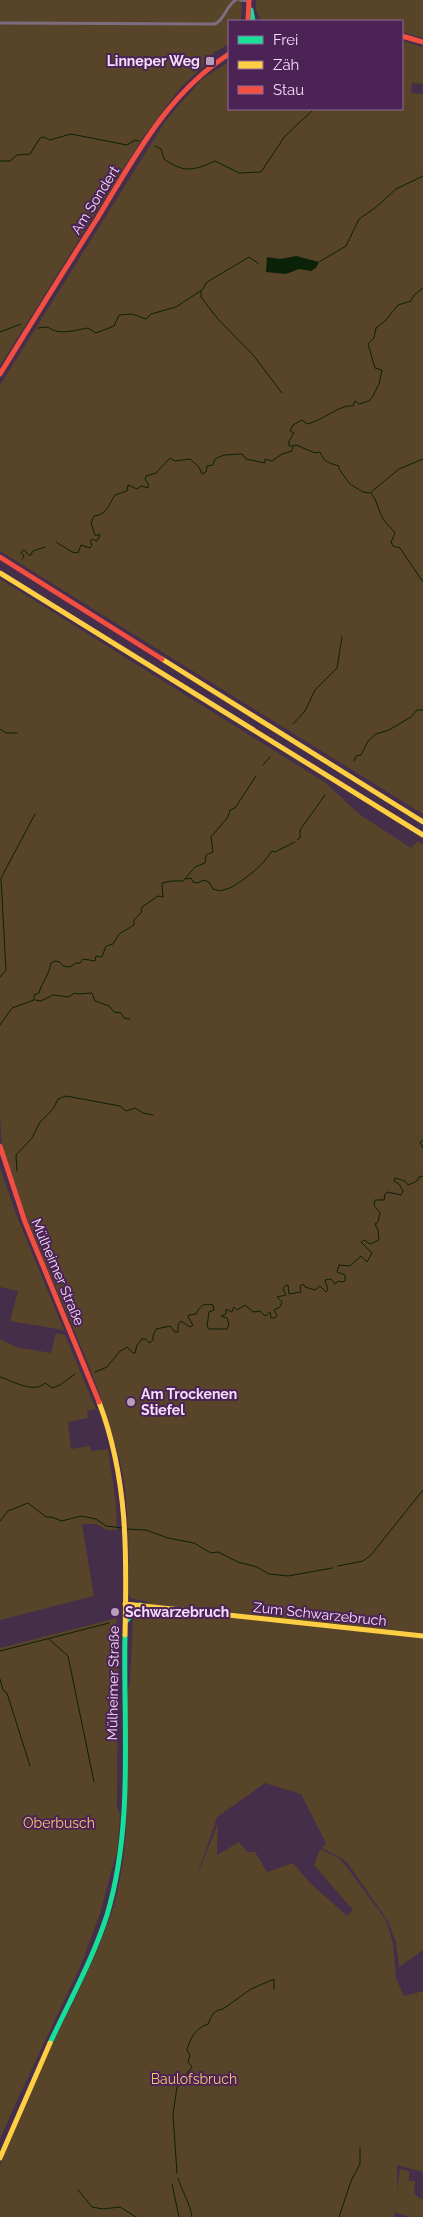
<svg xmlns="http://www.w3.org/2000/svg" width="423" height="2217" font-family="Raleway,sans-serif">
  <style>
    .green { fill: #584429 }
    .water { fill: #0b2208 }
    .lines { fill: none; stroke-linecap: round; stroke-linejoin: round }
    .stream { stroke: #0b2208; stroke-width: 1 }
    .street { stroke: #7c6d7f; stroke-width: 3 }
    .fast { stroke: #16e098; stroke-width: 5 }
    .slow { stroke: #ffcf43; stroke-width: 5 }
    .jam { stroke: #f24e42; stroke-width: 5 }
    .poi-dot { fill: #b79fbc; stroke: #4c2355; stroke-width: 2 }
    .labels { text-anchor: middle; dominant-baseline: central; stroke-width: 4; stroke-linejoin: round; paint-order: stroke }
    .poi-label { font-size: 14px; font-weight: bold; fill: #f5dcfa; stroke: #4c2355; text-anchor: start }
    .street-label { font-size: 14px; fill: #f5dcfa; stroke: #4c2355 }
    .park-label { font-size: 14px; fill: #f5c470; stroke: #4c2355 }
  </style>
  <rect width="100%" height="100%" fill="#452e4a"/>
  <path class="green" d="M0 0H242L241 21H229V44L213 53 208 62 181 87 144 136 0 366Z
    M256 0H423V38L402 32V21H261L256 10Z
    M402 41 423 47V84L412 83 411 93 423 94V814L0 551V385L166 120 202 79 229 62V109H402Z
    M0 579 326 783 359 814 411 848 418 841 423 844V1950L399 1967 396 1942 388 1921 346 1861 322 1848 326 1843 301 1794 265 1783 217 1817 196 1879 218 1823 217 1855 239 1842 247 1852H255L267 1872 293 1863 310 1883 347 1916 353 1910 314 1865 320 1849 339 1858 346 1866 386 1920 393 1943 396 1978 404 1996 423 1991V2172L397 2165V2191L400 2169 409 2171V2181H415L414 2193 419 2198 423 2199V2217H410L396 2213V2207L394 2217H0C0 2201 0 2184 0 2168 2 2150 13 2131 20 2114 47 2048 86 1985 110 1917 134 1849 126 1770 126 1699L130 1681 133 1619 137 1613 147 1609V1602L131 1598 129 1594C128 1551 130 1502 120 1461 95 1359 40 1266 8 1166 5 1157 2 1146 1 1137 1 1131 1 1125 0 1118Z
    M0 1168 18 1219 64 1330 10 1321 18 1291 0 1287Z
    M56 1333 65 1335 96 1409 87 1411 88 1418 68 1422 71 1449 90 1446 91 1451 108 1449 116 1505 117 1530H107L96 1524H82L94 1596 0 1620V1339L16 1347 51 1353Z
    M117 1618 115 1639 118 1654 117 1808 120 1814 117 1852 111 1872 100 1914 80 1967 19 2096 0 2139V1648Z"/>
  <path class="water" d="M296 256 319 262 316 268 311 271 299 269 286 274 266 272 267 257 280 259Z"/>
  <g class="lines">
    <path class="stream" d="M155 146 161 149 164 159C184 173 193 171 215 161L239 173 261 172 285 136 314 109
      M0 161H10L17 155 30 154 40 138 44 137 50 140 71 134 127 145 135 140 139 141
      M319 262 346 246 359 219 375 208 396 189 423 176
      M201 291V297L217 318 254 356 282 393
      M38 328 48 327C58 336 76 330 88 328L96 333 114 326 119 315 132 314 146 319 151 314 176 307 202 290 207 282 249 257 259 264
      M0 332 21 324
      M292 446H289V441L294 433 290 431 293 425 302 420 307 424C322 421 340 404 353 406L355 401 359 404 369 401 373 396 379 384 382 370 375 368 368 344 374 338 376 328 385 321 398 305 411 301 414 295 423 288
      M293 446 296 445 315 453 320 452C324 462 329 463 339 466V469L350 484 363 492 370 493 399 469 423 459
      M371 493C378 501 378 512 384 520 387 525 392 528 395 533L391 542 393 546 400 548 423 582
      M56 542 72 552 78 553 81 545 90 548 92 545 90 541 92 539 97 541 100 535H95L91 523 94 516C107 515 109 504 115 495L127 491 128 485 137 489 141 486 148 488V483L145 480 146 476 156 473 170 458 175 461 190 459 199 467 202 474 206 472 207 466 213 465 215 459 224 455 242 454 246 459 265 463V459L272 461 282 454 292 451 293 446
      M22 559 24 556 21 552 24 550 30 556 33 551 45 547
      M293 724 305 711 315 690 337 668 342 637
      M0 729 6 733H17
      M354 761 356 756 361 755 368 741 376 734 389 730 411 717 417 710H423
      M263 765 270 757
      M297 840 300 838V830L325 795
      M186 879 191 878 193 882 198 883 203 880 209 882 213 889 221 891C225 889 228 889 232 887 247 878 262 866 272 851L275 852 295 842
      M0 977 6 970 1 878 35 814
      M35 1000 41 1001 53 995 69 997 74 993 78 994 92 993 95 1001 109 1006 114 1012 121 1013 124 1018 130 1019
      M0 1025 12 1008 34 1000V995L39 993C42 982 49 975 51 963L55 961 60 962 63 966 70 967 76 963H80L83 959 95 961 96 956 102 957 106 946 113 944 119 934 134 925V920L141 913 142 907 158 896 163 897 162 883 171 881H183L195 867 205 863 206 855 213 852 211 837 228 817 230 810 235 808 256 776
      M423 1140 420 1142 423 1148
      M17 1171 16 1155 32 1138 40 1122 53 1109 58 1099 66 1096 120 1106 126 1111 135 1108 143 1113 153 1115
      M95 1372 107 1367 119 1352 127 1347 133 1353H135L137 1345 142 1339H146L149 1343 153 1340V1336L156 1329 170 1326 175 1332H178V1325L181 1321 190 1327 193 1325 188 1317 189 1315 196 1314C200 1305 204 1303 213 1305L214 1310 209 1312 207 1326 209 1329H227L229 1324 227 1318 221 1316 226 1314V1309L232 1312 234 1307 237 1310 245 1305 253 1312 260 1311 265 1316 270 1312 271 1318H275L277 1316 274 1310 280 1307 282 1302 277 1297 286 1295 283 1289 285 1286 288 1285 289 1294 301 1292 300 1286 303 1284 305 1287 315 1290 320 1286 326 1292 328 1290 325 1280 331 1279 335 1284 339 1281 342 1282 345 1281V1275L337 1272 339 1265 350 1266 361 1256 367 1262 372 1253 361 1242 364 1240 370 1244 379 1240 378 1230 375 1224 378 1222 380 1213 374 1205 375 1200H384L385 1194 388 1192 401 1195 403 1191 399 1184 394 1181 395 1178 405 1181 408 1185 417 1181 419 1177 423 1176
      M0 1377C13 1381 34 1394 45 1383L52 1388 60 1385 75 1374
      M0 1521 8 1511 28 1503 46 1517H51L62 1521 81 1516 96 1519 106 1526 123 1528
      M127 1529 146 1530 168 1538 194 1543 211 1553 218 1552 238 1562 257 1567 269 1574 288 1576 332 1568
      M338 1566 363 1561 371 1555 423 1490
      M48 1638 68 1656 94 1782
      M0 1651 109 1623
      M0 1679 3 1690 7 1693 30 1766
      M177 2173 173 2114 177 2087 192 2067 188 2062 190 2055 187 2050C190 2039 195 2028 208 2024 212 2016 212 2011 223 2009L251 1989 274 1979V1989
      M178 2178C182 2192 190 2202 192 2217
      M172 2184 179 2217
      M78 2190 92 2207 103 2209 120 2207 136 2217
      M339 2217 351 2181 360 2164V2148"/>
    <path class="street" d="M240 0 249 1
      M0 23 215 24C225 20 226 5 236 0"/>
    <path class="fast" d="M251 10 253 21
      M126 1621 140 1605
      M50 2043C69 2002 93 1959 107 1915 134 1825 123 1727 125 1635"/>
    <path class="slow" d="M0 573 423 835
      M162 659 423 822
      M99 1402C128 1478 127 1555 125 1635
      M125 1604 423 1636
      M0 2158 50 2043"/>
    <path class="jam" d="M248 21 249 0
      M402 36 423 42
      M0 374C32 322 64 270 97 219 134 158 167 94 229 54
      M0 557 162 659
      M0 1146 25 1222 99 1402"/>
  </g>
  <g class="poi-dot">
    <rect x="205" y="56" width="10" height="10" rx="2.5"/>
    <circle cx="131" cy="1402" r="5"/>
    <circle cx="115" cy="1612" r="5"/>
  </g>
  <g class="labels">
    <g class="poi-label">
      <text x="200" y="61" text-anchor="end">Linneper Weg</text>
      <text x="141" y="1394">Am Trockenen<tspan x="141" dy="16">Stiefel</tspan></text>
      <text x="125" y="1612">Schwarzebruch</text>
    </g>
    <g class="street-label">
      <text transform="translate(95 200) rotate(-58)">Am Sondert</text>
      <text transform="translate(58 1272) rotate(67)">Mülheimer Straße</text>
      <text transform="translate(320 1614) rotate(6)">Zum Schwarzebruch</text>
      <text transform="translate(113 1683) rotate(-89)">Mülheimer Straße</text>
    </g>
    <g class="park-label">
      <text x="59" y="1823">Oberbusch</text>
      <text x="194" y="2079">Baulofsbruch</text>
    </g>
  </g>
  <rect x="228" y="20" width="175" height="90" fill="#4c2355" stroke="#906d97"/>
  <rect x="238" y="36" width="25" height="8" fill="#16e098" stroke="#906d97"/>
  <text x="273" y="45" font-size="15" fill="#f5dcfa">Frei</text>
  <rect x="238" y="61" width="25" height="8" fill="#ffcf43" stroke="#906d97"/>
  <text x="273" y="70" font-size="15" fill="#f5dcfa">Zäh</text>
  <rect x="238" y="86" width="25" height="8" fill="#f24e42" stroke="#906d97"/>
  <text x="273" y="95" font-size="15" fill="#f5dcfa">Stau</text>
</svg>
